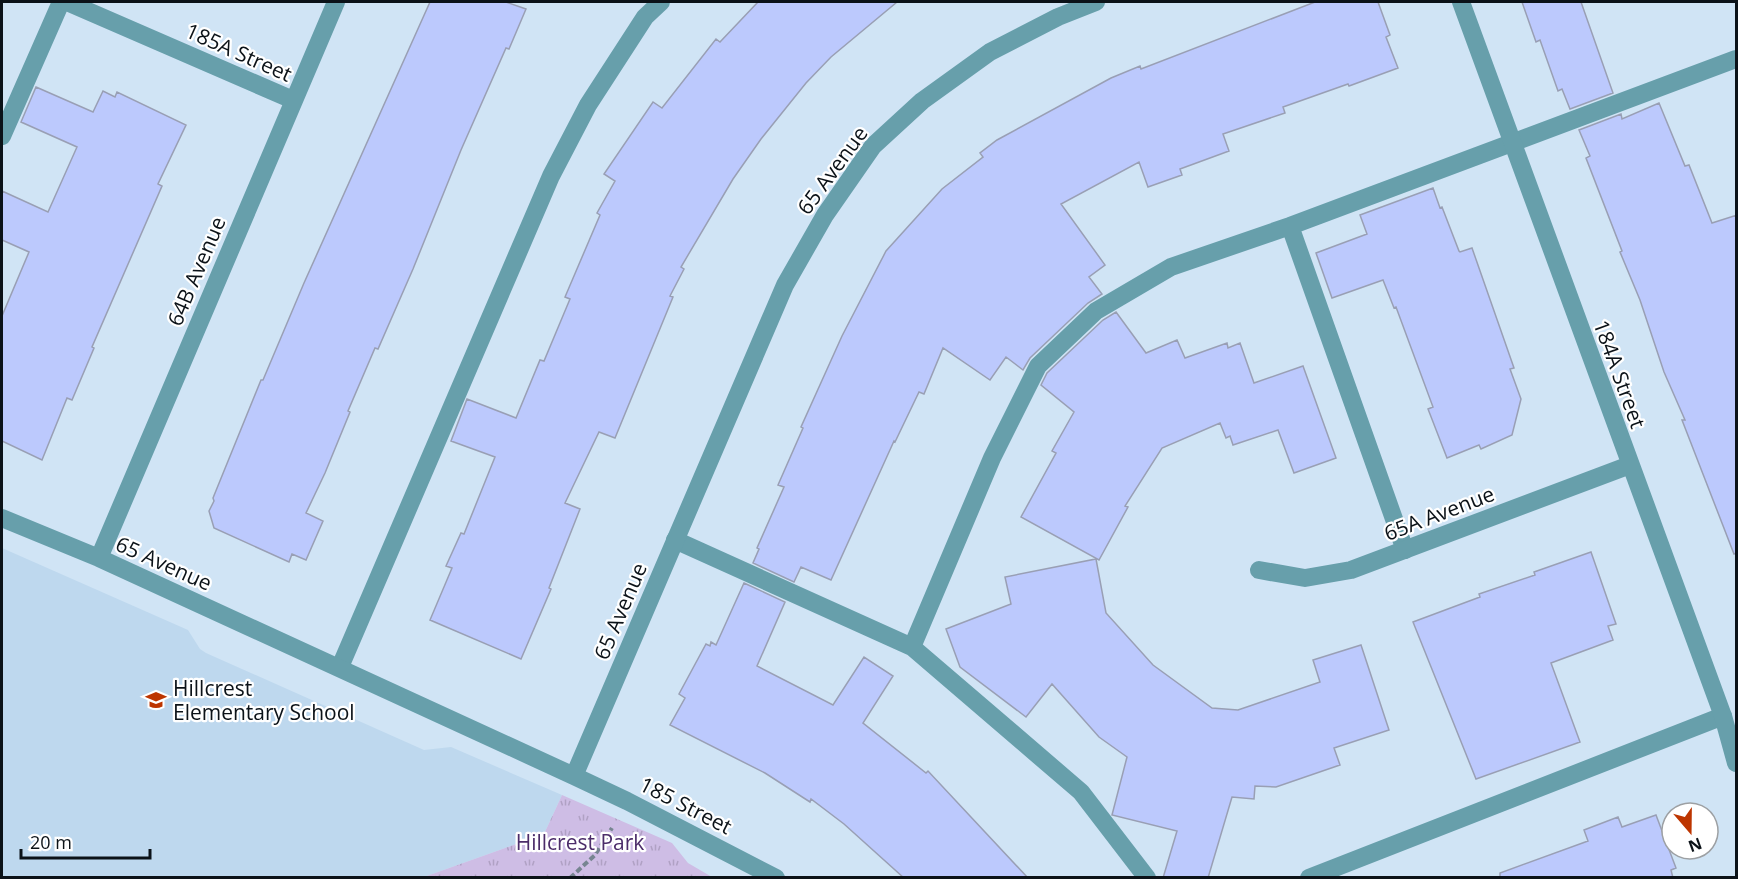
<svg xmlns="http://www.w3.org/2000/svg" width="1738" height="879" font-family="'Open Sans',sans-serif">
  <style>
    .built { fill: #bed8ee }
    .park { fill: url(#park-tufts) }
    .building { fill: #bcc9fd; stroke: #999fb4; stroke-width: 1.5 }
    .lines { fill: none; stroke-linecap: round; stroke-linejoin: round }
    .path { stroke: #778591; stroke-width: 4; stroke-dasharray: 6 3; stroke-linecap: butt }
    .lane { stroke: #679fab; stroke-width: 18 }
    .street { stroke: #679fab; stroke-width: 18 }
    .labels { text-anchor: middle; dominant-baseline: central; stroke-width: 4.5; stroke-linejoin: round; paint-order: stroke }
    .street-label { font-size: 21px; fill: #0b1218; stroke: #fff }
    .poi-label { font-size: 21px; fill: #0b1218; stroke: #fff; text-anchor: start }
    .park-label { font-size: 21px; fill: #4c2d6a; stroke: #fff }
  </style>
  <defs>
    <pattern id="park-tufts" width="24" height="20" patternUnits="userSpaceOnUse" patternTransform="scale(1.5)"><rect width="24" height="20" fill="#cebde5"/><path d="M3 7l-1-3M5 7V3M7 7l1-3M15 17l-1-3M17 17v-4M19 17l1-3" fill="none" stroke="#b0a1c4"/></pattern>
  </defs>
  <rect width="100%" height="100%" fill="#d0e4f5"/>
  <path class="built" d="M2 548 188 630 200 649 206 653 424 750 451 747 562 795 544 834 424 877H2Z"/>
  <path class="park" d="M562 795 672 843 688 863 712 877H424L544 834Z"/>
  <path class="building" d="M430 2H506L526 9 509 49 506 48 461 150 413 269 378 349 375 348 348 411 350 412 325 473 306 513 323 521 306 560 292 554 289 562 214 528 209 511 214 501 213 498 261 380H263L304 283Z
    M758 2H897L831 57 806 83 761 139 733 179 681 267 684 269 670 296 673 297 615 438 599 432 565 503 580 509 549 588 551 589 521 659 430 620 452 568 446 566 461 533 464 534 495 457 451 441 467 399 516 418 540 360 544 361 570 299 565 297 600 215 597 213 615 181 604 174 653 102 662 108 716 39 720 42Z
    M1315 2H1378L1390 35 1386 37 1398 68 1349 86 1348 84 1283 107 1285 113 1223 134 1229 151 1180 169 1182 175 1148 187 1139 162 1061 204 1105 265 1089 277 1102 294 1088 303 1030 358 1023 370 1006 357 990 380 943 348 924 394 919 392 895 442 894 441 831 580 801 567 794 582 753 563 759 549 757 548 784 487 778 485 803 428 801 427 842 336 886 251 942 189 983 157 980 153 997 140 1111 78 1140 66 1141 69Z
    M1522 2H1581L1613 93 1570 109 1562 89 1558 91 1540 40 1536 42Z
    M36 87 93 112 103 91 115 97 117 92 186 125 158 184 162 186 92 347 94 348 72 400 67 398 42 460 2 441V316L29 252 2 240V191L48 212 77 147 21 122Z
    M1659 103 1685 166 1689 165 1712 223 1737 215V553L1734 554 1682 420H1685L1664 372 1640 300 1620 252 1622 251 1586 158 1590 156 1579 130 1621 114 1622 119Z
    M1433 188 1440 208 1442 207 1459 251 1460 252 1472 248 1514 368 1510 369 1521 399 1512 435 1481 449 1479 445 1447 458 1428 409 1433 407 1396 307 1394 308 1383 280 1332 298 1316 253 1367 234 1360 215Z
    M1116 312 1146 353 1177 340 1185 358 1227 343 1228 348 1240 343 1254 383 1303 366 1336 458 1294 473 1278 430 1233 445 1230 436 1226 438 1220 423 1162 448 1125 506 1128 507 1099 560 1021 517 1056 453 1052 451 1074 412 1041 385 1047 373 1103 320Z
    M1591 552 1616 624 1608 626 1613 640 1551 663 1580 742 1476 779 1413 622 1480 597 1479 594 1535 575 1534 572Z
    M1096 559 1106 613 1153 665 1212 708 1238 710 1320 682 1313 660 1361 645 1389 730 1334 748 1340 765 1276 787 1255 786 1254 799 1232 797 1208 878H1163L1177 831 1112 815 1127 757 1099 737 1052 684 1026 717 960 667 946 629 1011 604 1005 577Z
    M744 583 785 602 757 666 833 705 864 657 893 676 863 723 926 773 928 771 1028 878H904L844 824 811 799 810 802 765 773 670 725 685 698 679 694 706 644 710 646 711 642 716 645Z
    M1656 815 1676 868 1671 870 1673 878H1500V873L1588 841 1584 830 1618 817 1622 827Z"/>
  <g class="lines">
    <path class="path" d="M570 878 595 855 612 828"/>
    <path class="lane" d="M2 136 61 2
      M1290 226 1405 550
      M675 540 912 647 1081 792 1147 878
      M912 647 992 458 1038 366 1096 311 1171 267 1290 226 1736 59
      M340 667 551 176 588 105 645 17 661 2
      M1309 878 1723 716"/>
    <path class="street" d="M67 2 293 100
      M1461 2 1723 716 1736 763
      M2 518 99 558 574 776 627 801 776 878
      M99 558 336 2
      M1259 570 1305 578 1351 570 1630 465
      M574 776 785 285 825 215 873 146 922 101 990 52 1058 17 1096 2"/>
  </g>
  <defs>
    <g id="school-bare" transform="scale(1.62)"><path d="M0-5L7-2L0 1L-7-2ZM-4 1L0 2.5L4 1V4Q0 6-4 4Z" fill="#bd3500" stroke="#fff" stroke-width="2.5" paint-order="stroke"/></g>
  </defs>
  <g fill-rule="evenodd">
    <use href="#school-bare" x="156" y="700"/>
  </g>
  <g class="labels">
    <g class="street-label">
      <text transform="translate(239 52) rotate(24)">185A Street</text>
      <text transform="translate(832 170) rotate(-54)">65 Avenue</text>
      <text transform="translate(196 271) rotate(-67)">64B Avenue</text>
      <text transform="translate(1620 374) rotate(70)">184A Street</text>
      <text transform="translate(1439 513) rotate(-21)">65A Avenue</text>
      <text transform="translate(164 563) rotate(24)">65 Avenue</text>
      <text transform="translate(620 611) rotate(-67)">65 Avenue</text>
      <text transform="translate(686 805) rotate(27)">185 Street</text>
    </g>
    <g class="poi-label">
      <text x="173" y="688">Hillcrest<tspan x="173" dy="24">Elementary School</tspan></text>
    </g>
    <g class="park-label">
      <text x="580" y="842">Hillcrest Park</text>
    </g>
  </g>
  <rect width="1738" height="879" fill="none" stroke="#0b1218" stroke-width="6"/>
  <g transform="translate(1690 831) rotate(160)"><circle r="28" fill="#ffffff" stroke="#9da0a3" stroke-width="1.5"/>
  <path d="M0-4.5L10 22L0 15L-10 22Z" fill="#bd3500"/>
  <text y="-9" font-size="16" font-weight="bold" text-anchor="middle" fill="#0b1218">N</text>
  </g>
  <path d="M21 849v9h129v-9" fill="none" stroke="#0b1218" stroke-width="3"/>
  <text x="30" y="849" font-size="18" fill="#0b1218" stroke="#ffffff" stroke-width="4.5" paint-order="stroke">20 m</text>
</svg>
